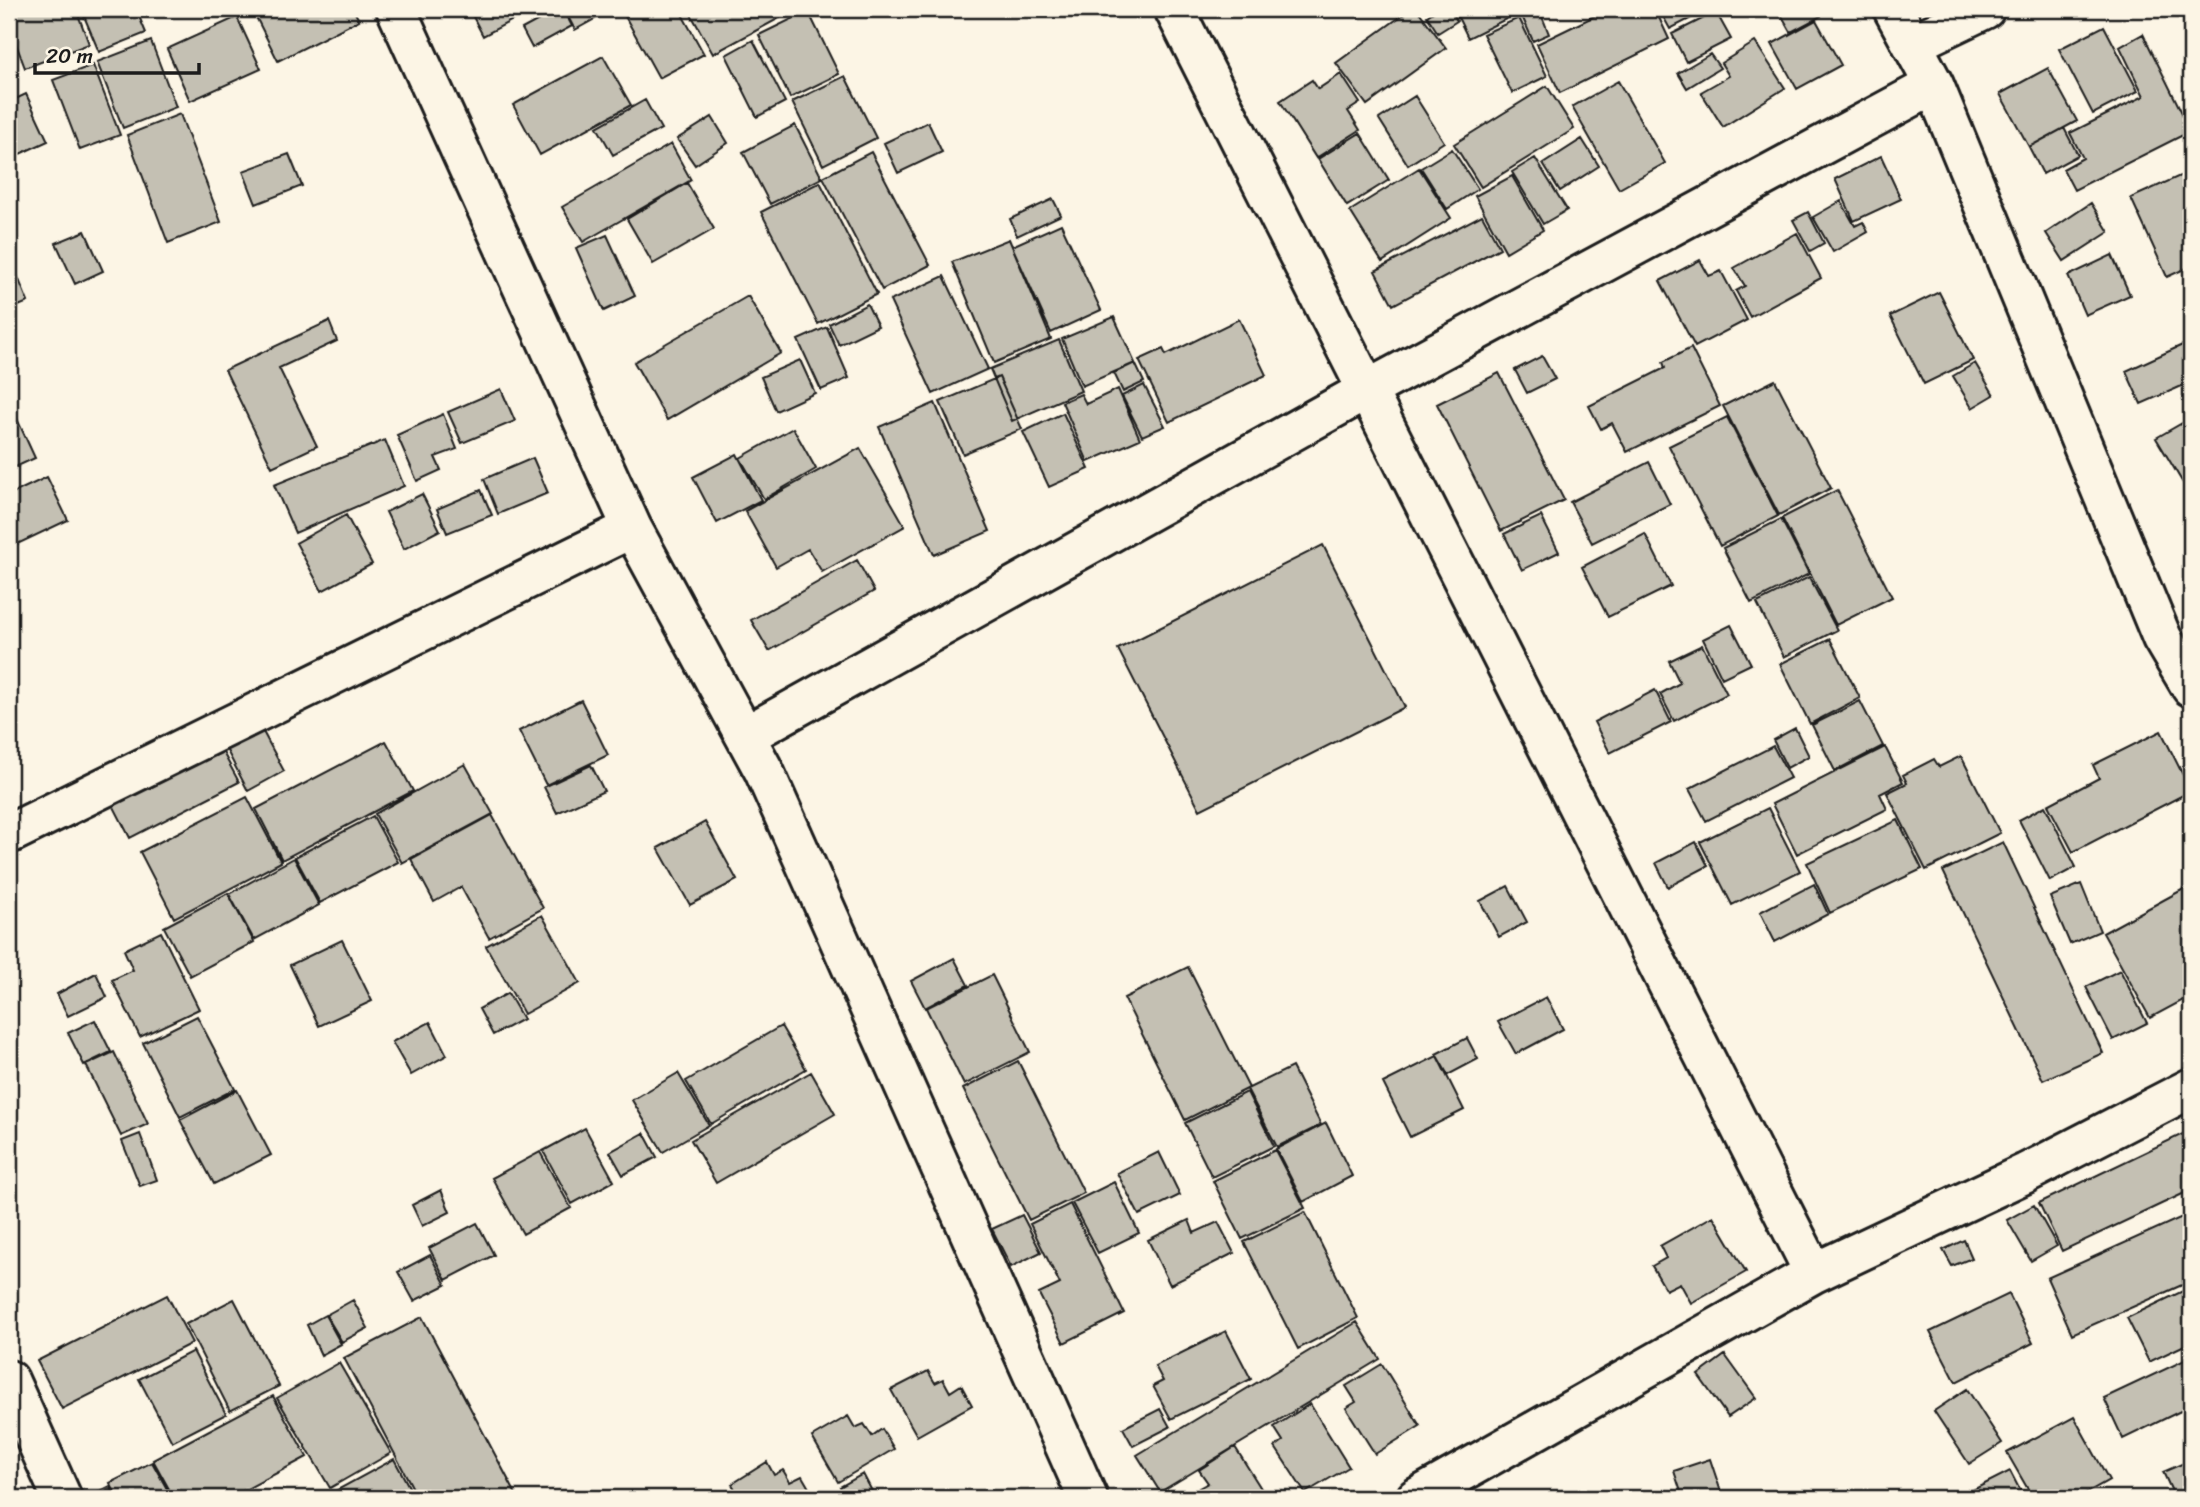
<svg xmlns="http://www.w3.org/2000/svg" width="2200" height="1507" font-family="Sriracha,sans-serif">
  <style>
    .building { fill: #c4c0b3; stroke: #1c1c1c; stroke-width: 2 }
    .lines { fill: none; stroke-linecap: round; stroke-linejoin: round }
    .minor-casing { stroke: #1c1c1c; stroke-width: 44 }
    .minor { stroke: #fcf5e5; stroke-width: 38 }
  </style>
  <rect width="100%" height="100%" fill="#fcf5e5"/>
  <filter id="ink" filterUnits="userSpaceOnUse"><feTurbulence type="fractalNoise" baseFrequency=".0143" numOctaves="2"/><feDisplacementMap in="SourceGraphic" scale="14" xChannelSelector="R" yChannelSelector="G"/><feConvolveMatrix kernelMatrix="1 2 1 2 8 2 1 2 1" color-interpolation-filters="sRGB"/></filter>
  <g filter="url(#ink)">
    <path class="building" d="M9 9H76L89 44 25 68 9 25Z
      M81 9H136L146 33 99 52Z
      M252 9H353L359 20 278 61Z
      M469 9H533L483 36Z
      M559 9H563L572 26 532 48 522 29Z
      M564 9H598L602 15 575 30Z
      M621 9H679L704 54 659 78Z
      M688 9H796L713 54Z
      M1411 9H1417L1446 48 1367 105 1336 63Z
      M1438 9H1451L1457 21 1438 33 1427 16Z
      M1454 9H1513L1516 14 1468 38Z
      M1533 9H1539L1549 34 1533 41 1521 14Z
      M1609 9H1655L1669 39 1560 93 1537 44Z
      M1659 9H1709L1670 29Z
      M1778 9H1817L1821 16 1791 32Z
      M808 11 839 74 790 98 759 35Z
      M1716 12 1731 39 1686 62 1672 34Z
      M237 17 261 69 190 101 167 49Z
      M1519 18 1547 76 1512 93 1483 34Z
      M1816 20 1841 65 1797 89 1772 44Z
      M2104 26 2138 91 2093 114 2059 49Z
      M2143 34 2191 131 2074 190 2063 169 2083 158 2070 133 2144 96 2120 47Z
      M753 40 785 102 757 117 726 55Z
      M151 41 176 107 123 128 97 62Z
      M1755 42 1785 88 1723 127 1701 92 1729 76 1721 63Z
      M1710 54 1720 68 1687 88 1678 73Z
      M603 56 631 105 540 155 513 105Z
      M93 65 120 135 80 150 53 80Z
      M2048 68 2077 121 2029 147 2000 94Z
      M1341 74 1360 103 1348 111 1360 130 1316 158 1280 101 1312 80 1318 89Z
      M845 76 876 138 823 165 792 102Z
      M1618 81 1665 163 1619 189 1572 107Z
      M1547 86 1574 129 1481 187 1454 144Z
      M26 94 48 141 9 159V102Z
      M1415 96 1444 142 1408 165 1379 119Z
      M645 100 661 129 613 155 597 127Z
      M180 114 221 222 168 243 127 135Z
      M712 117 728 143 695 165 677 139Z
      M928 122 942 152 898 173 884 143Z
      M795 125 822 178 770 204 743 152Z
      M2064 128 2078 155 2043 174 2029 147Z
      M1360 133 1389 180 1347 206 1318 159Z
      M1582 139 1599 166 1560 191 1543 164Z
      M671 144 691 180 583 242 562 207Z
      M1452 149 1478 189 1447 209 1421 168Z
      M871 152 930 265 882 290 823 177Z
      M289 154 302 186 256 204 243 171Z
      M1881 156 1901 199 1854 221 1835 179Z
      M1535 158 1567 210 1543 224 1512 172Z
      M1419 168 1451 218 1382 262 1350 211Z
      M2182 175 2191 195V266L2167 277 2131 198Z
      M1512 176 1543 230 1506 252 1475 196Z
      M820 182 877 294 818 324 761 212Z
      M687 183 714 229 653 264 627 219Z
      M1053 199 1061 215 1017 236 1010 219Z
      M1841 201 1855 226 1863 222 1868 232 1833 252 1813 217Z
      M2091 203 2109 232 2064 261 2046 233Z
      M1808 212 1824 243 1810 251 1793 220Z
      M1482 215 1500 248 1393 305 1375 271Z
      M1061 224 1101 310 1051 333 1012 246Z
      M85 231 103 271 75 284 56 243Z
      M1797 233 1821 278 1750 317 1736 291 1745 286 1734 268Z
      M607 235 635 296 604 311 576 248Z
      M1009 239 1051 339 994 363 952 262Z
      M9 255 28 302 9 310Z
      M2112 255 2130 295 2085 315 2068 276Z
      M1700 260 1709 276 1721 271 1747 320 1695 347 1660 281Z
      M944 276 988 369 933 394 890 301Z
      M1939 292 1973 360 1924 384 1890 316Z
      M748 296 781 353 667 420 634 362Z
      M867 304 878 326 839 345 829 324Z
      M1114 317 1135 363 1082 386 1062 339Z
      M1239 319 1266 375 1169 422 1139 360 1163 349 1166 355Z
      M329 321 337 341 279 368 317 446 272 467 225 370Z
      M827 327 849 378 821 390 798 340Z
      M1059 340 1081 391 1012 421 990 369Z
      M2189 342 2191 348V382L2141 404 2126 371Z
      M1691 348 1720 406 1627 452 1612 423 1601 429 1589 406 1665 368 1663 362Z
      M1542 356 1555 379 1527 393 1515 370Z
      M800 360 815 393 776 411 761 377Z
      M1135 363 1144 382 1123 392 1114 373Z
      M1975 363 1994 395 1972 408 1953 376Z
      M1499 373 1564 500 1501 531 1437 404Z
      M999 377 1022 429 963 454 940 402Z
      M1775 380 1831 488 1779 515 1723 406Z
      M1144 385 1165 426 1142 436 1122 396Z
      M501 389 515 421 462 443 448 412Z
      M1118 389 1140 439 1088 462 1062 402 1081 394 1086 404Z
      M935 403 990 531 934 555 879 427Z
      M12 408 35 458 9 470V409Z
      M1063 413 1089 469 1049 487 1023 432Z
      M443 414 457 449 435 457 441 470 417 481 397 435Z
      M1727 417 1778 516 1720 546 1669 446Z
      M2191 418V478L2183 483 2156 438Z
      M793 428 816 469 764 499 740 458Z
      M385 440 404 486 295 533 274 485Z
      M860 448 905 526 822 572 808 549 776 567 745 511Z
      M737 454 761 500 717 523 693 477Z
      M533 458 548 493 498 514 484 479Z
      M1649 462 1670 504 1592 543 1570 502Z
      M47 477 68 520 9 548V495Z
      M481 490 492 515 447 533 437 509Z
      M1837 490 1892 597 1836 625 1782 518Z
      M422 494 440 530 404 549 386 512Z
      M346 515 372 564 322 591 296 543Z
      M1541 516 1559 552 1522 570 1504 534Z
      M1781 519 1809 574 1751 603 1723 548Z
      M1645 534 1671 586 1608 617 1582 567Z
      M1323 545 1405 707 1200 810 1118 649Z
      M857 560 874 591 769 651 751 620Z
      M1809 577 1837 630 1784 657 1757 603Z
      M1731 625 1751 664 1722 678 1703 639Z
      M1830 639 1860 698 1810 724 1780 664Z
      M1702 645 1727 694 1674 721 1660 694 1680 683 1669 661Z
      M1655 690 1671 722 1610 753 1594 722Z
      M581 700 608 755 546 785 519 731Z
      M1860 701 1883 746 1835 771 1812 725Z
      M261 728 284 771 248 791 225 747Z
      M1795 728 1809 756 1787 768 1773 740Z
      M2161 731 2191 791 2073 852 2048 805 2099 778 2093 765Z
      M386 741 413 791 282 860 256 809Z
      M1773 746 1790 778 1706 821 1689 789Z
      M220 747 239 782 130 838 112 803Z
      M1885 747 1903 782 1880 794 1887 809 1797 854 1772 804Z
      M1961 756 2000 833 1926 870 1887 793 1907 783 1903 775 1934 759 1939 767Z
      M465 764 493 814 402 863 375 814Z
      M591 765 604 791 557 813 544 787Z
      M247 797 281 862 174 918 140 852Z
      M2045 806 2076 867 2050 881 2019 820Z
      M1768 808 1800 871 1732 905 1700 842Z
      M492 815 543 908 489 938 461 887 434 902 411 859Z
      M373 816 398 862 320 903 295 857Z
      M1898 820 1922 869 1830 913 1807 863Z
      M705 822 737 880 690 905 658 848Z
      M1696 842 1708 866 1668 887 1656 863Z
      M2003 842 2103 1053 2043 1080 1943 871Z
      M294 858 319 905 254 940 229 894Z
      M1814 884 1828 914 1775 942 1760 912Z
      M2081 884 2100 931 2070 944 2050 897Z
      M2191 885V996L2150 1018 2103 933Z
      M1508 886 1527 922 1499 937 1480 901Z
      M228 893 254 942 190 976 164 927Z
      M542 915 580 983 524 1014 486 946Z
      M161 932 199 1009 140 1037 112 980 133 970 124 950Z
      M342 940 372 1001 319 1026 290 965Z
      M954 958 968 985 925 1008 911 981Z
      M1188 967 1249 1088 1185 1120 1124 998Z
      M2120 970 2147 1023 2113 1040 2086 987Z
      M96 973 107 997 68 1016 57 994Z
      M992 975 1030 1052 964 1085 926 1008Z
      M508 993 523 1019 493 1035 479 1009Z
      M1546 997 1563 1029 1516 1054 1498 1022Z
      M197 1016 235 1089 180 1117 143 1043Z
      M95 1020 111 1052 84 1065 68 1033Z
      M430 1022 447 1055 411 1075 392 1042Z
      M781 1026 806 1069 711 1124 686 1081Z
      M1467 1038 1478 1059 1448 1075 1436 1054Z
      M114 1052 148 1124 121 1136 86 1065Z
      M1437 1056 1464 1110 1410 1137 1383 1083Z
      M1018 1061 1084 1193 1029 1220 963 1089Z
      M1292 1067 1321 1125 1277 1147 1247 1089Z
      M811 1072 835 1114 716 1183 691 1140Z
      M678 1073 709 1125 663 1152 632 1100Z
      M237 1090 271 1155 214 1184 180 1120Z
      M1247 1092 1274 1146 1212 1177 1185 1123Z
      M1326 1123 1352 1176 1303 1202 1276 1149Z
      M585 1128 614 1181 572 1204 543 1151Z
      M2191 1130V1190L2062 1251 2039 1203Z
      M644 1133 657 1157 623 1175 610 1152Z
      M140 1134 157 1180 140 1186 122 1141Z
      M1275 1150 1305 1208 1242 1239 1213 1181Z
      M540 1152 571 1208 523 1234 492 1178Z
      M1159 1152 1180 1195 1139 1215 1117 1173Z
      M1114 1182 1139 1233 1098 1253 1072 1203Z
      M441 1190 450 1212 422 1226 412 1205Z
      M1070 1204 1124 1313 1064 1343 1039 1294 1060 1284 1030 1224Z
      M2034 1205 2057 1246 2031 1261 2007 1220Z
      M1305 1212 1358 1318 1298 1349 1244 1242Z
      M2191 1213V1281L2072 1334 2047 1278Z
      M1022 1215 1041 1252 1011 1267 992 1229Z
      M1713 1216 1746 1272 1691 1303 1680 1283 1666 1290 1652 1266 1666 1258 1660 1246Z
      M1189 1220 1194 1233 1218 1222 1234 1253 1170 1285 1148 1240Z
      M477 1223 494 1255 446 1280 429 1248Z
      M1964 1240 1972 1258 1952 1266 1943 1250Z
      M430 1255 446 1285 414 1301 398 1272Z
      M2191 1287V1342L2149 1362 2127 1318Z
      M2009 1294 2033 1343 1956 1382 1930 1332Z
      M167 1295 192 1343 62 1409 37 1361Z
      M234 1299 279 1386 230 1411 186 1324Z
      M353 1300 368 1328 342 1342 326 1315Z
      M325 1315 341 1344 321 1355 307 1325Z
      M422 1317 518 1498H418L344 1358Z
      M1357 1322 1380 1359 1160 1492 1137 1455Z
      M1226 1331 1251 1379 1171 1419 1153 1386 1163 1381 1155 1366Z
      M193 1351 226 1414 172 1442 139 1379Z
      M1725 1355 1756 1398 1728 1417 1698 1375Z
      M2191 1357V1406L2123 1439 2104 1398Z
      M339 1363 391 1453 330 1488 277 1398Z
      M1382 1364 1420 1426 1375 1454 1346 1408 1356 1402 1346 1386Z
      M928 1371 935 1383 943 1379 950 1392 961 1385 972 1405 917 1436 891 1390Z
      M1967 1389 2002 1443 1969 1464 1934 1411Z
      M273 1396 307 1457 230 1498H174L153 1460Z
      M1310 1404 1349 1467 1305 1493 1275 1447 1283 1441 1274 1427Z
      M1160 1409 1170 1427 1133 1446 1123 1428Z
      M848 1416 855 1428 864 1424 872 1436 882 1429 894 1449 838 1482 812 1437Z
      M2074 1417 2109 1480 2077 1498H2033L2007 1453Z
      M1235 1447 1267 1498H1206L1199 1488 1208 1483 1199 1470Z
      M394 1459 415 1498H330L328 1495Z
      M1710 1459 1723 1498H1683L1674 1471Z
      M2191 1460V1498H2175L2163 1472Z
      M152 1462 172 1498H118L110 1483Z
      M767 1462 774 1475 783 1470 790 1482 802 1476 813 1495 808 1498H740L732 1484Z
      M2010 1471 2024 1498H1957Z
      M863 1474 875 1497 846 1498 840 1487Z
      M110 1486 116 1498H92L91 1496Z"/>
    <g class="lines">
      <g class="minor-casing">
        <path id="minor" d="M396 9 632 528 764 771 1088 1498
          M1174 9 1814 1273
          M1893 9 1934 85 2162 638 2191 687
          M1912 44 1985 9
          M745 736 1367 390 1934 85
          M9 834 632 528
          M9 1380 62 1498
          M1416 1498 1814 1273 2026 1173 2191 1088"/>
      </g>
      <use href="#minor" class="minor"/>
    </g>
  </g>
  <rect width="2200" height="1507" fill="none" stroke="#fcf5e5" stroke-width="35"/>
  <rect x="18" y="18" width="2165" height="1472" fill="none" stroke="#1c1c1c" stroke-width="2.5" filter="url(#ink)"/>
  <path d="M35 63v10h164v-10" fill="none" stroke="#1c1c1c" stroke-width="3.5"/>
  <text x="46" y="63" font-size="21" fill="#1c1c1c" stroke="#fcf5e5" stroke-width="5" paint-order="stroke">20 m</text>
</svg>
